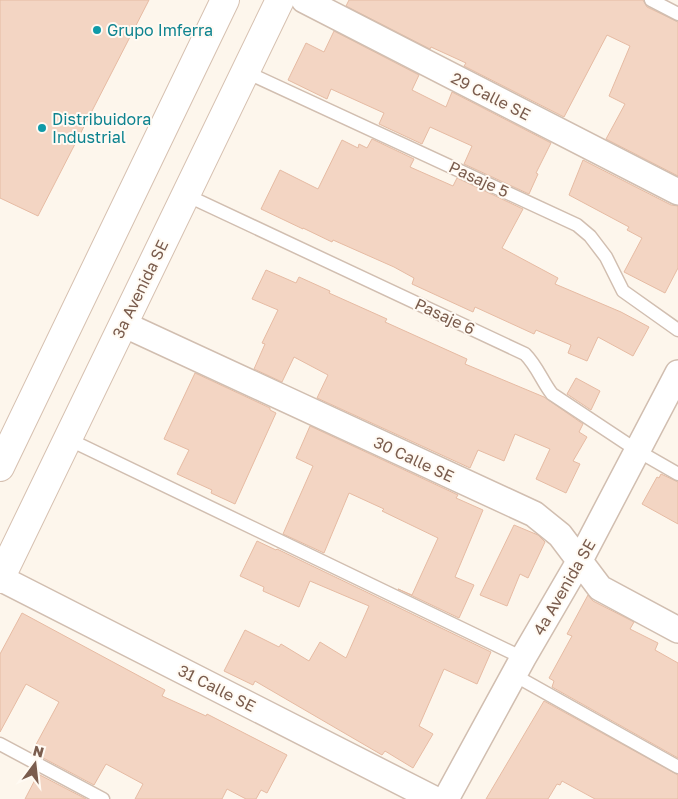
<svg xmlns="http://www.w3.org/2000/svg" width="678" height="799" font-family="'Golos Text',sans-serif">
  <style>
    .building { fill: #f3d5c3; stroke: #e6bba3 }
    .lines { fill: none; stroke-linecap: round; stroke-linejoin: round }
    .service-casing { stroke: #d1beb0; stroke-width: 15 }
    .minor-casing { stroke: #d1beb0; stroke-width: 28 }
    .secondary-casing { stroke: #d6c0b0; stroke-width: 30 }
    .service { stroke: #fff; stroke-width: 12 }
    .minor { stroke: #fff; stroke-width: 25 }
    .secondary { stroke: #fff; stroke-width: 28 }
    .culture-dot { fill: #0f9aa8; stroke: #fffaf3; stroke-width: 2 }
    .labels { text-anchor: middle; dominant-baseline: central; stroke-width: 4; stroke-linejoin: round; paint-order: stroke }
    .culture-label { font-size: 16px; fill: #0d838f; stroke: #fffaf3; text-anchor: start }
    .street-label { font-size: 16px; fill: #7a5c4d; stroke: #fffaf3 }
  </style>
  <rect width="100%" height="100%" fill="#fdf6ec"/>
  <path class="building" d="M0 0H149L38 216 0 198Z
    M349 0H643L647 7 678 22V176L606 139 625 104 609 96 630 46 607 35 564 117 464 66 466 63 431 47 430 49 346 6Z
    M334 31 419 75 412 90 446 107 452 92 551 143 536 173 538 174 529 194 464 164 472 146 430 127 422 144 379 124 384 113 331 89 327 99 288 80 306 43 324 52Z
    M372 139 414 159 410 167 453 186 457 178 523 209 502 248 558 278 555 284 621 312 649 327 633 356 598 337 587 361 568 353 571 345 536 330 534 334 475 307 473 312 412 284 414 278 394 267 333 240 332 242 303 228V229L261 209 280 170 318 189 342 140 358 148 359 144 367 148Z
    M583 160 671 205 678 206V268L665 293 624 272 642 238 627 230 629 227 569 195Z
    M266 270 296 283 299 277 330 291 329 293 387 319 385 322 467 359 465 364 544 397 583 424 579 432 587 437 573 461 580 464 566 493 536 479 550 449 515 434 504 461 478 450 470 468 317 398 328 375 294 357 282 382 254 369 265 344 262 343 278 310 252 299Z
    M195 373 270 408V410L276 413 235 504 211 493 212 490 177 474 189 450 164 439Z
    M576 378 600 391 591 410 567 394Z
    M310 426 458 495 456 498 483 510 455 577 474 585 459 618 398 589 412 595 438 538 382 511 384 509 349 493 324 553 283 534 313 466 296 458Z
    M661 474 678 482V524L642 504 657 477 659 478Z
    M514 525 538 535 545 542 528 578 520 574 507 606 480 595Z
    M257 541 276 550 277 549 491 652 477 684 444 669 419 726 433 734 413 768 385 751 382 755 255 681 253 685 224 671 245 630 279 647 281 644 309 661 320 642 346 658 369 606 310 581 299 607 263 591 264 587 240 576Z
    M588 595 593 601 634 622 630 629 658 643 655 650 678 663V758L552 687 554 681 549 678 572 636 567 634Z
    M22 613 165 690 162 696 206 716 207 714 287 755 267 793 261 790 256 799H246L227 789 222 799H135L143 784 106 764 94 785 32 752 59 702 26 684 0 732V654Z
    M544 701 678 775V799H595L562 781 560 785 557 784 548 799H486Z
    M38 774 86 799H25Z"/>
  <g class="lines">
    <g class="service-casing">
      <path id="service" d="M651 0 678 14
        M246 72 577 225 590 236 606 257 623 291 678 330
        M186 195 525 354C537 366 542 381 552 394L638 451 678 474
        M68 439 523 658
        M514 675 678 767
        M0 744 103 799"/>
    </g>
    <g class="minor-casing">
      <path id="minor" d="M304 0 678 192
        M123 324 534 514 560 535 600 588 678 630
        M0 578 434 799
        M446 799 523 658 580 560 678 373"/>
    </g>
    <g class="secondary-casing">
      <path id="secondary" d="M0 467 225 0
        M0 579 280 0"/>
    </g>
    <use href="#service" class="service"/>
    <use href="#minor" class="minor"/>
    <use href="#secondary" class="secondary"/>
  </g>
  <g class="culture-dot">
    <circle cx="97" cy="30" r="5"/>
    <circle cx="42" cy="128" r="5"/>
  </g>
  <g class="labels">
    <g class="culture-label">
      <text x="107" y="30">Grupo Imferra</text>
      <text x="52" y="119">Distribuidora<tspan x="52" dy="18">Industrial</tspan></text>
    </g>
    <g class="street-label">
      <text transform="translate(491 96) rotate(27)">29 Calle SE</text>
      <text transform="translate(479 179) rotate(25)">Pasaje 5</text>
      <text transform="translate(140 289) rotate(-64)">3a Avenida SE</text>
      <text transform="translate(445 316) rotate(25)">Pasaje 6</text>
      <text transform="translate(414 459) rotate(25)">30 Calle SE</text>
      <text transform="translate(564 587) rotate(-60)">4a Avenida SE</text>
      <text transform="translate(217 688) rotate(27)">31 Calle SE</text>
    </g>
  </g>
  <g transform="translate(35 764) rotate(15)" stroke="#fffaf3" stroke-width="4" paint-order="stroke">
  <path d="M0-4L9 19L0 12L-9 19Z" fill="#7a5c4d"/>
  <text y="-8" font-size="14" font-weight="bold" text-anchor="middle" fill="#7a5c4d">N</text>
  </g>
</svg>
